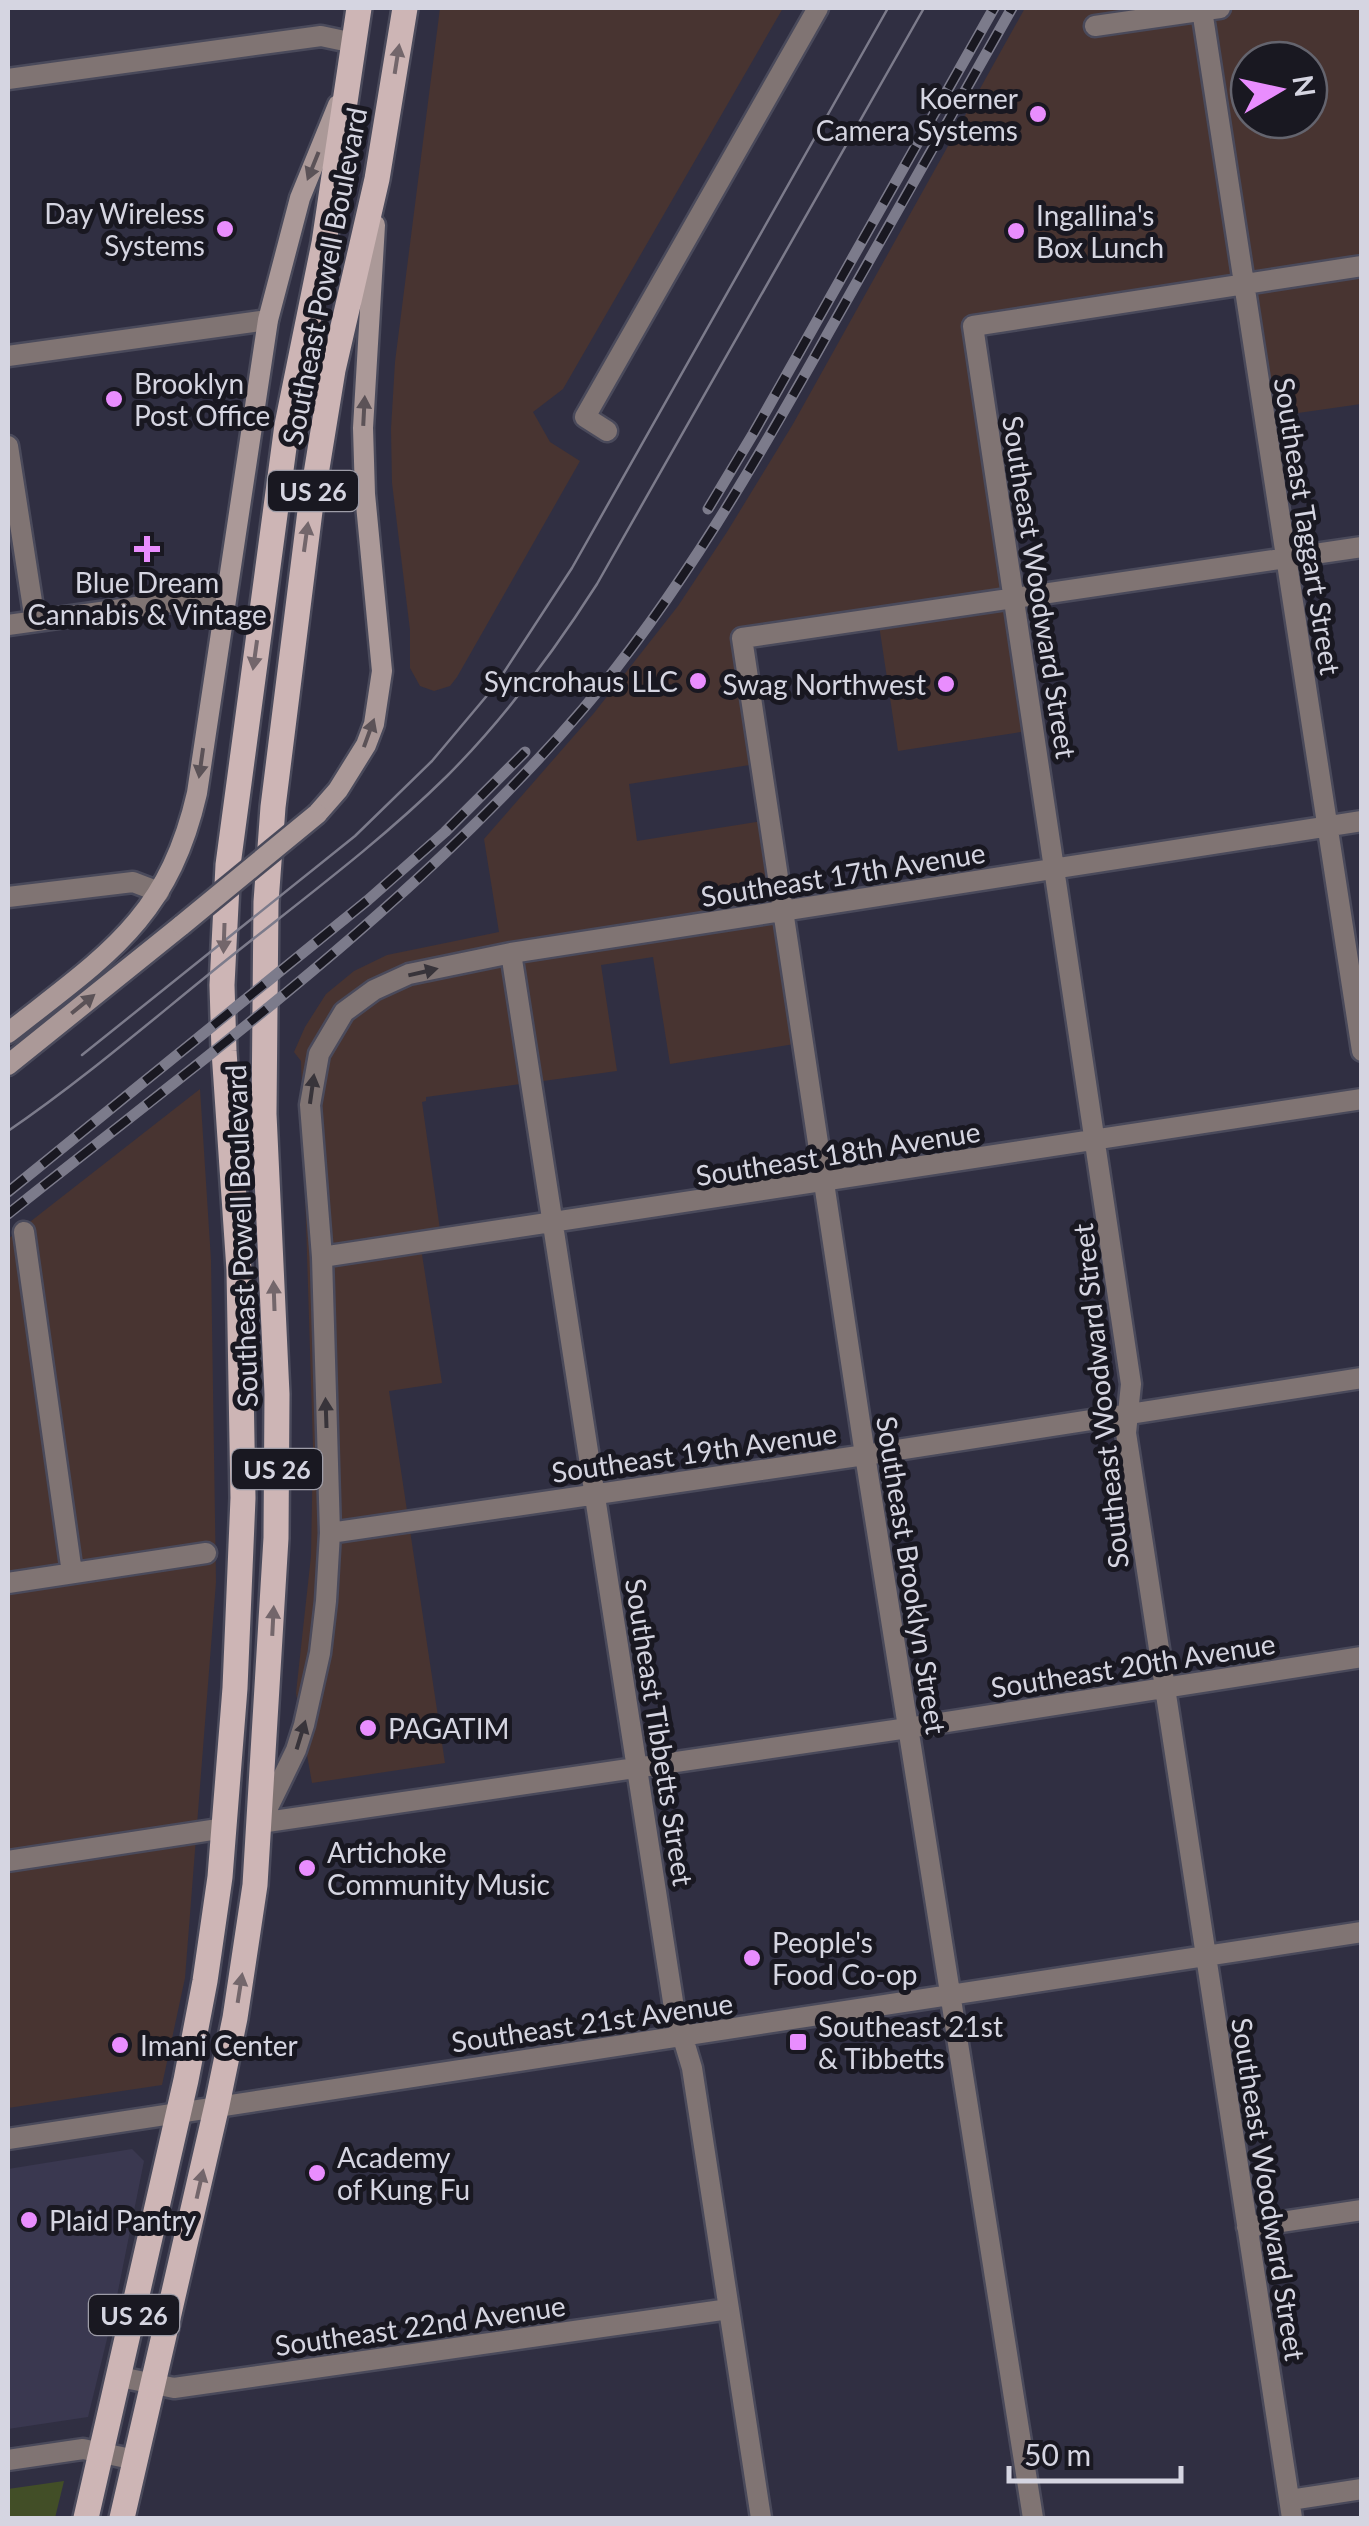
<svg xmlns="http://www.w3.org/2000/svg" width="1369" height="2526" font-family="Lato,sans-serif">
  <style>
    .built { fill: #3a3850 }
    .industrial { fill: #483431; fill-rule: evenodd }
    .green { fill: #424e27 }
    .lines { fill: none; stroke-linecap: round; stroke-linejoin: round }
    .street-casing { stroke: #4a4a5b; stroke-width: 25 }
    .secondary-casing { stroke: #4a4a5b; stroke-width: 25 }
    .primary-casing { stroke: #4a4a5b; stroke-width: 30 }
    .street { stroke: #807473; stroke-width: 20 }
    .secondary { stroke: #ab9998; stroke-width: 20 }
    .primary { stroke: #cdb5b5; stroke-width: 25 }
    .tram { stroke: #7c7b8b; stroke-width: 2.5 }
    .rail-casing { stroke: #7c7b8b; stroke-width: 11 }
    .rail { stroke: #191821; stroke-width: 8; stroke-dasharray: 22; stroke-linecap: butt }
    .secondary-bridge-casing { stroke: #4a4a5b; stroke-width: 25; stroke-linecap: butt }
    .secondary-bridge { stroke: #ab9998; stroke-width: 20 }
    .oneway { fill: #73666b }
    .oneway2 { fill: #5b5257 }
    .oneway3 { fill: #38343a }
    .poi-dot { fill: #e98dfe; stroke: #191821; stroke-width: 4 }
    .labels { text-anchor: middle; dominant-baseline: central; stroke-width: 10; stroke-linejoin: round; paint-order: stroke }
    .shield { fill: #191821; stroke: #9d9ca7; stroke-width: 2.5 }
    .shield-label { font-size: 25px; font-weight: bold; fill: #d5d5e1 }
    .poi-label { font-size: 28px; fill: #d5d5e1; stroke: #191821; text-anchor: start }
    .street-label { font-size: 28px; fill: #d5d5e1; stroke: #191821 }
  </style>
  <rect width="100%" height="100%" fill="#302f42"/>
  <path class="built" d="M132 2149 144 2161 115 2306 88 2417 8 2429V2169Z"/>
  <path class="industrial" d="M440 8H783L563 389 533 412 550 442 580 461 457 677 450 686 434 691 420 686 410 668V630L392 483 391 429 395 362Z
    M1025 8H1361V404L1255 419 1237 293 982 332 1040 729 898 751 879 625 750 644 768 762 629 784 637 841 775 819 807 1042 670 1064 653 957 601 965 617 1071 426 1097V1101L422 1102 442 1244 421 1248 442 1383 389 1391 445 1763 312 1783 296 1693 311 1556 313 1447 301 1061 294 1052 305 1027 326 994 354 971 387 955 499 932 484 839 594 713 678 606 727 532 793 424ZM1249 60H1309V120H1249Z
    M200 1089 211 1260 216 1582 185 1978 162 2085 8 2108V1239Z"/>
  <path class="green" d="M64 2481 55 2518H8V2489Z"/>
  <g class="lines">
    <g class="street-casing">
      <path id="street" d="M1202 10 1362 1051
        M1095 26 1220 8
        M8 79 321 36 354 43
        M8 356 268 320
        M607 431 585 417 818 8
        M8 446 35 621
        M8 625 207 597H225
        M8 897 133 882 159 892
        M511 953 674 2008 692 2068 761 2518
        M24 1232 72 1573
        M322 1257 1362 1099
        M330 1533 865 1455 1362 1378
        M8 1583 206 1553
        M261 1822 296 1750 304 1725 320 1653 326 1601 330 1533 322 1257 310 1105 319 1054 344 1012 374 990 409 974 511 953 1362 821
        M260 1823 908 1728 1362 1657
        M8 1861 225 1828
        M8 2139 1362 1932
        M1247 2227 1362 2210
        M120 2377 174 2388 729 2309
        M8 2460 83 2449 136 2460
        M1290 2500 1362 2489
        M1033 2518 865 1455 742 638 1362 547
        M1292 2518 1126 1433 1131 1384 973 326 1362 266"/>
    </g>
    <g class="secondary-casing">
      <path id="secondary" d="M317 814 338 790 366 745 374 724 382 671 365 494 363 428 375 225
        M8 1033C104 957 168 920 197 793L268 320 300 198 338 105
        M8 1065 182 925"/>
    </g>
    <g class="primary-casing">
      <path id="primary" d="M86 2518 186 2080 205 1981 220 1877 235 1688 243 1498 239 1270 224 1051 222 985 228 865 287 425 324 243 359 8
        M122 2518 217 2105 235 2018 255 1885 276 1538 277 1394 264 1114 266 902 273 807 310 511 333 370 377 179 405 8"/>
    </g>
    <use href="#street" class="street"/>
    <use href="#secondary" class="secondary"/>
    <use href="#primary" class="primary"/>
    <path class="tram" d="M82 1055 355 836 432 761 495 686 572 568 888 8
      M8 1131C83 1080 153 1019 224 962 299 902 378 844 447 776 505 718 553 653 597 584L924 8"/>
    <g class="rail-casing">
      <path id="rail" d="M708 509 753 434 994 8
        M8 1192 368 900 445 832 525 752
        M8 1214C207 1055 416 904 583 709 681 593 757 460 831 328 892 221 952 114 1012 8"/>
    </g>
    <use href="#rail" class="rail"/>
    <g class="secondary-bridge-casing">
      <path id="secondary-bridge" d="M182 925 317 814"/>
    </g>
    <use href="#secondary-bridge" class="secondary-bridge"/>
  </g>
  <defs><path id="oneway-solid" d="M-6-.8H1V-3.2L6.5 0L1 3.2V.8H-6Z" transform="scale(2.5)"/></defs>
  <g class="oneway">
    <use href="#oneway-solid" transform="translate(397 59) rotate(-81)"/>
    <use href="#oneway-solid" transform="translate(306 537) rotate(-82)"/>
    <use href="#oneway-solid" transform="translate(255 655) rotate(98)"/>
    <use href="#oneway-solid" transform="translate(224 938) rotate(92)"/>
    <use href="#oneway-solid" transform="translate(274 1296) rotate(-92)"/>
    <use href="#oneway-solid" transform="translate(273 1621) rotate(-87)"/>
    <use href="#oneway-solid" transform="translate(240 1988) rotate(-81)"/>
    <use href="#oneway-solid" transform="translate(200 2184) rotate(-77)"/>
  </g>
  <g class="oneway2">
    <use href="#oneway-solid" transform="translate(313 166) rotate(112)"/>
    <use href="#oneway-solid" transform="translate(364 411) rotate(-87)"/>
    <use href="#oneway-solid" transform="translate(369 733) rotate(-70)"/>
    <use href="#oneway-solid" transform="translate(201 763) rotate(98)"/>
    <use href="#oneway-solid" transform="translate(83 1004) rotate(-39)"/>
  </g>
  <g class="oneway3">
    <use href="#oneway-solid" transform="translate(423 972) rotate(-13)"/>
    <use href="#oneway-solid" transform="translate(312 1089) rotate(-82)"/>
    <use href="#oneway-solid" transform="translate(326 1413) rotate(-92)"/>
    <use href="#oneway-solid" transform="translate(301 1735) rotate(-73)"/>
  </g>
  <g class="poi-dot">
    <circle cx="1038" cy="114" r="10"/>
    <circle cx="225" cy="229" r="10"/>
    <circle cx="1016" cy="231" r="10"/>
    <circle cx="114" cy="399" r="10"/>
    <path d="M142 534h10v10h10v10h-10v10h-10v-10h-10v-10h10z"/>
    <circle cx="698" cy="681" r="10"/>
    <circle cx="946" cy="684" r="10"/>
    <circle cx="368" cy="1728" r="10"/>
    <circle cx="307" cy="1868" r="10"/>
    <circle cx="752" cy="1958" r="10"/>
    <rect x="788" y="2032" width="20" height="20" rx="5"/>
    <circle cx="120" cy="2045" r="10"/>
    <circle cx="317" cy="2173" r="10"/>
    <circle cx="29" cy="2220" r="10"/>
  </g>
  <g class="labels">
    <g class="shield">
      <rect x="268" y="471" width="90" height="40" rx="8"/>
      <rect x="232" y="1449" width="90" height="40" rx="8"/>
      <rect x="89" y="2295" width="90" height="40" rx="8"/>
    </g>
    <g class="shield-label">
      <text x="313" y="491">US 26</text>
      <text x="277" y="1469">US 26</text>
      <text x="134" y="2315">US 26</text>
    </g>
    <g class="poi-label">
      <text x="1018" y="98" text-anchor="end">Koerner<tspan x="1018" dy="32">Camera Systems</tspan></text>
      <text x="205" y="213" text-anchor="end">Day Wireless<tspan x="205" dy="32">Systems</tspan></text>
      <text x="1036" y="215">Ingallina's<tspan x="1036" dy="32">Box Lunch</tspan></text>
      <text x="134" y="383">Brooklyn<tspan x="134" dy="32">Post Office</tspan></text>
      <text x="147" y="582" text-anchor="middle">Blue Dream<tspan x="147" dy="32">Cannabis &amp; Vintage</tspan></text>
      <text x="678" y="681" text-anchor="end">Syncrohaus LLC</text>
      <text x="926" y="684" text-anchor="end">Swag Northwest</text>
      <text x="388" y="1728">PAGATIM</text>
      <text x="327" y="1852">Artichoke<tspan x="327" dy="32">Community Music</tspan></text>
      <text x="772" y="1942">People's<tspan x="772" dy="32">Food Co-op</tspan></text>
      <text x="818" y="2026">Southeast 21st<tspan x="818" dy="32">&amp; Tibbetts</tspan></text>
      <text x="140" y="2045">Imani Center</text>
      <text x="337" y="2157">Academy<tspan x="337" dy="32">of Kung Fu</tspan></text>
      <text x="49" y="2220">Plaid Pantry</text>
    </g>
    <g class="street-label">
      <text transform="translate(324 276) rotate(-79)">Southeast Powell Boulevard</text>
      <text transform="translate(1308 526) rotate(81)">Southeast Taggart Street</text>
      <text transform="translate(1040 587) rotate(81)">Southeast Woodward Street</text>
      <text transform="translate(843 874) rotate(-9)">Southeast 17th Avenue</text>
      <text transform="translate(838 1153) rotate(-9)">Southeast 18th Avenue</text>
      <text transform="translate(241 1236) rotate(-92)">Southeast Powell Boulevard</text>
      <text transform="translate(1100 1396) rotate(-96)">Southeast Woodward Street</text>
      <text transform="translate(694 1452) rotate(-8)">Southeast 19th Avenue</text>
      <text transform="translate(912 1575) rotate(81)">Southeast Brooklyn Street</text>
      <text transform="translate(1133 1665) rotate(-9)">Southeast 20th Avenue</text>
      <text transform="translate(660 1732) rotate(81)">Southeast Tibbetts Street</text>
      <text transform="translate(592 2022) rotate(-8)">Southeast 21st Avenue</text>
      <text transform="translate(1269 2189) rotate(81)">Southeast Woodward Street</text>
      <text transform="translate(420 2325) rotate(-8)">Southeast 22nd Avenue</text>
    </g>
  </g>
  <rect width="1369" height="2526" fill="none" stroke="#d5d5e1" stroke-width="20"/>
  <g transform="translate(1279 90) rotate(81)"><circle r="48" fill="#191821" stroke="#64646e" stroke-width="2.5"/>
  <path d="M0-8L18 38L0 25L-18 38Z" fill="#e98dfe"/>
  <text y="-15" font-size="28" font-weight="bold" text-anchor="middle" fill="#d5d5e1">N</text>
  </g>
  <path d="M1009 2466v15h172v-15" fill="none" stroke="#d5d5e1" stroke-width="5"/>
  <text x="1024" y="2466" font-size="30" fill="#d5d5e1" stroke="#191821" stroke-width="8" paint-order="stroke">50 m</text>
</svg>
